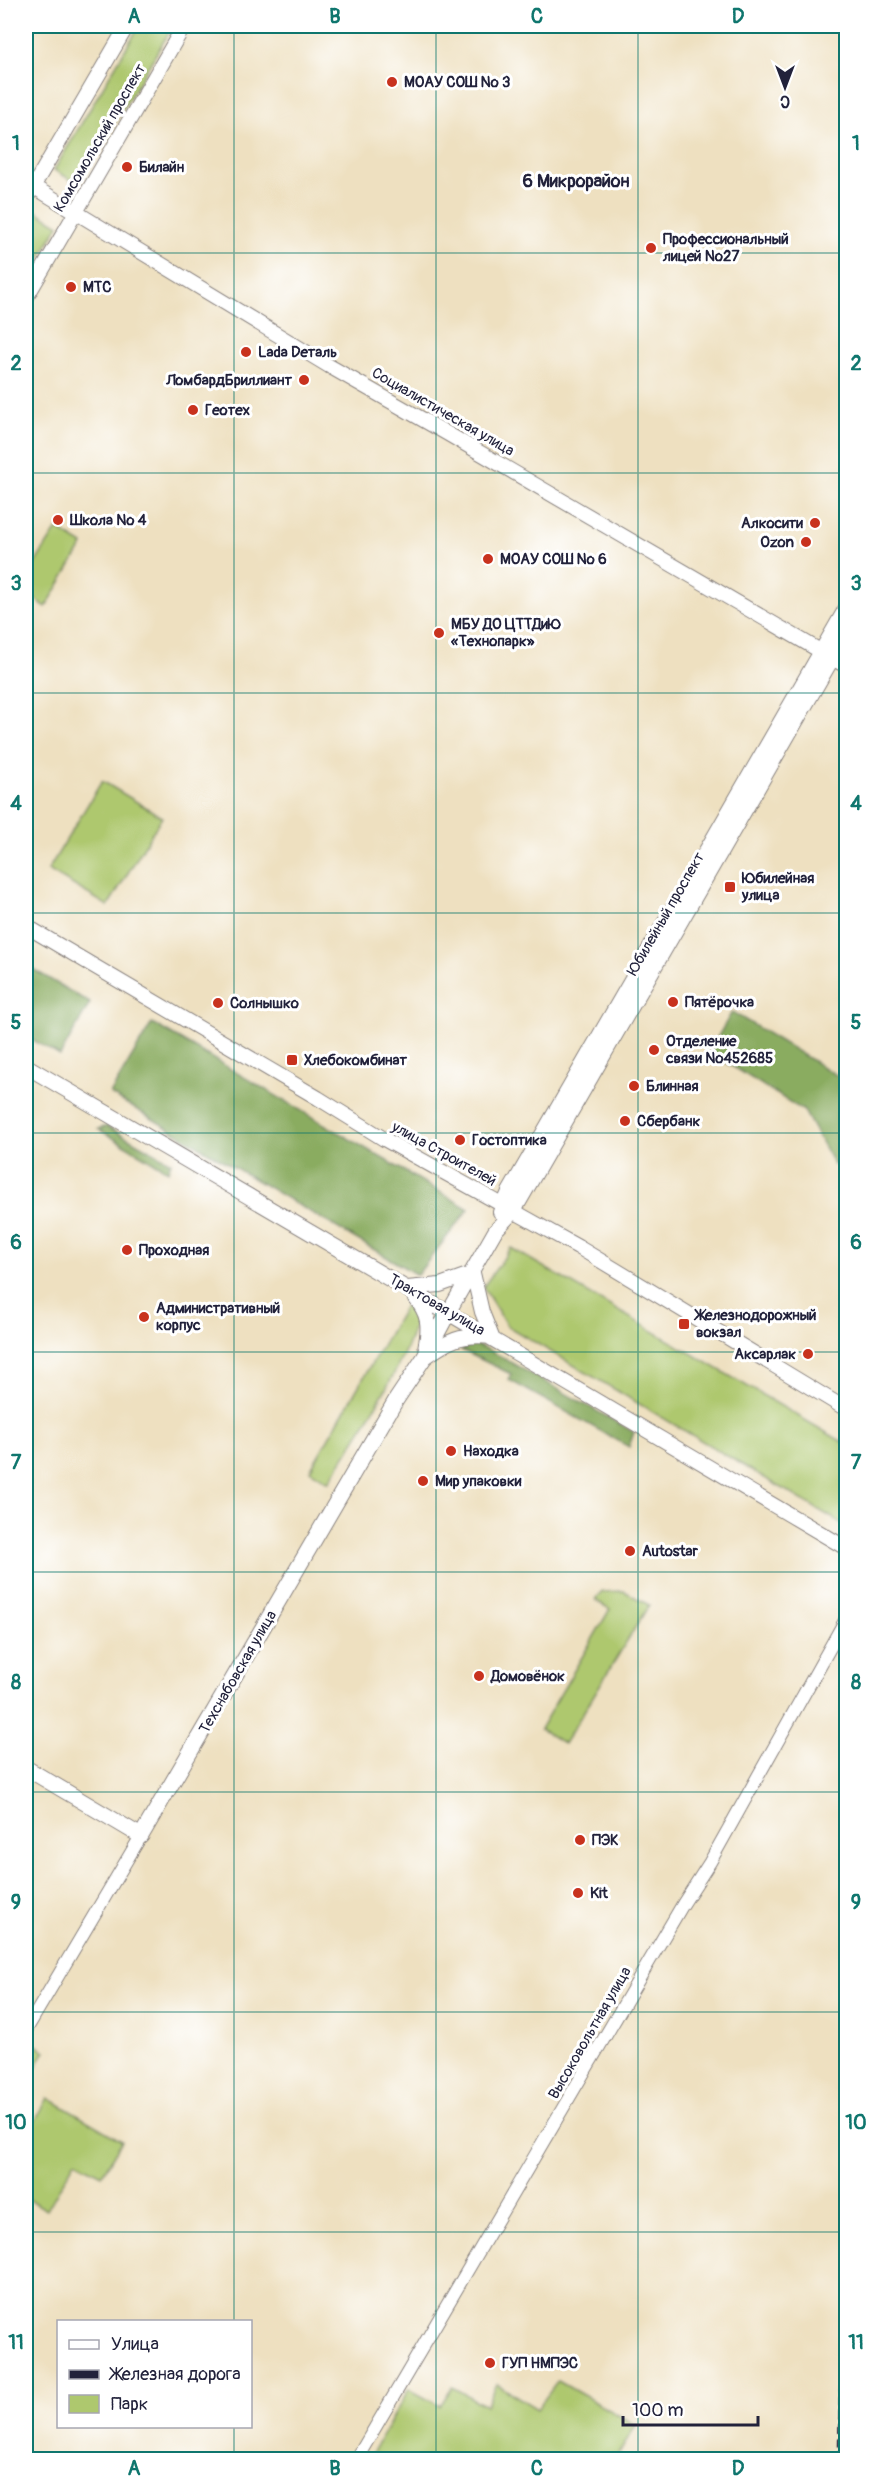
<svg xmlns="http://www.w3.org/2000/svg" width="872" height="2485" font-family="Pangolin,sans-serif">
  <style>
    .green { fill: #aec86e; stroke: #687554; stroke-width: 1.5 }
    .forest { fill: #8aac61; stroke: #56674e; stroke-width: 1.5 }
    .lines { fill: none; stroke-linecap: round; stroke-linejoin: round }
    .tertiary-casing { stroke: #88817e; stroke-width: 14 }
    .secondary-casing { stroke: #88817e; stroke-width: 16 }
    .primary-casing { stroke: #88817e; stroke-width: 17 }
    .tertiary { stroke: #fff; stroke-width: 12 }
    .secondary { stroke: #fff; stroke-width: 14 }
    .primary { stroke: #fff; stroke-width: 15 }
    .rail { stroke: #22223b; stroke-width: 3; stroke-dasharray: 9 4.5; stroke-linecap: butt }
    .grid { fill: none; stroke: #0f766e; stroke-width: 1.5; stroke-opacity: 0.55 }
    .poi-dot { fill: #c8321e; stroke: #fff; stroke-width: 2 }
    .labels { text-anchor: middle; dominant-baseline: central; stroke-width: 6; stroke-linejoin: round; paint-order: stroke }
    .poi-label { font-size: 15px; font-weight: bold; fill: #22223b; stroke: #fff; text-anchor: start }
    .street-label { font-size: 15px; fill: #22223b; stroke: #fff }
    .quarter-label { font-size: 18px; font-weight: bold; fill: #22223b; stroke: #fff }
    .neatline { fill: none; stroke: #0f766e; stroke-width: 2 }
    .grid-label { font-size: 20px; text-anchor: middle; font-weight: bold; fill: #0f766e }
  </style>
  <rect width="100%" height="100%" fill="#fff"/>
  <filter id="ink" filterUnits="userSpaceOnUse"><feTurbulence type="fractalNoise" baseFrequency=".0167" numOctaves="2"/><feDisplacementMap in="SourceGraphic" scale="12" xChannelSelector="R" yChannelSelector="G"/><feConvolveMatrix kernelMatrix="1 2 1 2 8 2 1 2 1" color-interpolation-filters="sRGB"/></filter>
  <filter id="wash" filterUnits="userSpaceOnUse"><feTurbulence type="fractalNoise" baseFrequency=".008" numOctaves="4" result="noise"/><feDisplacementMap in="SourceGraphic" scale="24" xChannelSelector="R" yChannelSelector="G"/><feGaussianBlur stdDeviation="1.35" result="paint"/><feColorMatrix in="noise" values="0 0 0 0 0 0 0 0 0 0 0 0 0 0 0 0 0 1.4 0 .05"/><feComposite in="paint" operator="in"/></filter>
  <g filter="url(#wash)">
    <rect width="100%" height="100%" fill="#eee0c0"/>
    <path class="green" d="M139 26H173L78 184 54 170Z
      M31 208 59 225 26 283V218Z
      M57 529 83 545 46 607 26 593V573L28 574Z
      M102 781 162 817 108 906 48 870Z
      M511 1248 846 1444V1526L507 1326 483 1287Z
      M405 1306 416 1312C416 1351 351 1445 329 1482L310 1470Z
      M624 1591 649 1605 564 1744 540 1729 610 1609 595 1600 602 1592Z
      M26 2039 45 2051 26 2084Z
      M48 2098 122 2141 102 2175 75 2161 47 2210 26 2198V2137Z
      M558 2381 636 2425 616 2459H369L409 2389 440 2406 452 2387 486 2406 497 2384 537 2409Z"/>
    <path class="forest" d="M26 965 90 1003 60 1056 26 1036Z
      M732 1012 846 1081V1146L834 1165 804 1111 709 1052Z
      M152 1023 469 1209 417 1275 110 1094Z
      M107 1126 171 1162 168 1171 98 1129Z
      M472 1343 487 1349 634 1432 629 1447 509 1380 511 1374 461 1350Z"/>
  </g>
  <g filter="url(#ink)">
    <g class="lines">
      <g class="tertiary-casing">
        <path id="tertiary" d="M26 2030 141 1836
          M356 2460 683 1904 710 1862 846 1619"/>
      </g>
      <g class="secondary-casing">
        <path id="secondary" d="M26 182 329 366 448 434 846 666
          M26 199 127 26
          M26 298 184 26
          M846 635 514 1211 495 1231 448 1313 846 1548
          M26 926 318 1098 384 1139 578 1247 846 1409
          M500 1212 509 1192 846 608
          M407 1288 440 1285 473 1273
          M424 1358C449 1340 460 1334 492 1337L482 1312 473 1273"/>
      </g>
      <g class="primary-casing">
        <path id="primary" d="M26 1066 448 1313 424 1358 396 1400 141 1836 26 1768
          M415 1297C429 1314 430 1325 426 1346"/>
      </g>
      <use href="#tertiary" class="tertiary"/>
      <use href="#secondary" class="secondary"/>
      <use href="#primary" class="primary"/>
      <path class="rail" d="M839 2460 846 2107"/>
    </g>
  </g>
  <path class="grid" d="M234 26V2322M436 26V2460M638 26V2460M26 253H846M26 473H846M26 693H846M26 913H846M26 1133H846M26 1352H846M26 1572H846M26 1792H846M26 2012H846M26 2232H846M234 2426V2460"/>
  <g class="poi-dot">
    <circle cx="392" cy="82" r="6"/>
    <circle cx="127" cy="167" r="6"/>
    <circle cx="651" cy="248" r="6"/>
    <circle cx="71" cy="287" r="6"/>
    <circle cx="246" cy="352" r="6"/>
    <circle cx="304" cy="380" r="6"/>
    <circle cx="193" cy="410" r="6"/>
    <circle cx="58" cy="520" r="6"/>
    <circle cx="815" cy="523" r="6"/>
    <circle cx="806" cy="542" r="6"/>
    <circle cx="488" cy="559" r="6"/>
    <circle cx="439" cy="633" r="6"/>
    <rect x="724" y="881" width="12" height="12" rx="3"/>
    <circle cx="673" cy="1002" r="6"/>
    <circle cx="218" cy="1003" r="6"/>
    <circle cx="654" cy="1050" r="6"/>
    <rect x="286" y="1054" width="12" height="12" rx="3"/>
    <circle cx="634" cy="1086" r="6"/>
    <circle cx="625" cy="1121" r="6"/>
    <circle cx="460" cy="1140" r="6"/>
    <circle cx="127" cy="1250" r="6"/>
    <circle cx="144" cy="1317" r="6"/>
    <rect x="678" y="1318" width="12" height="12" rx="3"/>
    <circle cx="808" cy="1354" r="6"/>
    <circle cx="451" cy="1451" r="6"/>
    <circle cx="423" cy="1481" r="6"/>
    <circle cx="630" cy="1551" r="6"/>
    <circle cx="479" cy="1676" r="6"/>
    <circle cx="580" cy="1840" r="6"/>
    <circle cx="578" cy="1893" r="6"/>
    <circle cx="490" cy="2363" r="6"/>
  </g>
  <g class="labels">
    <g class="poi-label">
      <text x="404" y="82">МОАУ СОШ № 3</text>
      <text x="139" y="167">Билайн</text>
      <text x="663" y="239">Профессиональный<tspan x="663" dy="17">лицей №27</tspan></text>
      <text x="83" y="287">МТС</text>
      <text x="258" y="352">Lada Dеталь</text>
      <text x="292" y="380" text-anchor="end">ЛомбардБриллиант</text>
      <text x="205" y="410">Геотех</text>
      <text x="70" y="520">Школа № 4</text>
      <text x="803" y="523" text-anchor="end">Алкосити</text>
      <text x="794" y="542" text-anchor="end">Ozon</text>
      <text x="500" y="559">МОАУ СОШ № 6</text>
      <text x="451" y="624">МБУ ДО ЦТТДиЮ<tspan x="451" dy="17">«Технопарк»</tspan></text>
      <text x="742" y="878">Юбилейная<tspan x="742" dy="17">улица</tspan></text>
      <text x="685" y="1002">Пятёрочка</text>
      <text x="230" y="1003">Солнышко</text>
      <text x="666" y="1041">Отделение<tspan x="666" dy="17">связи №452685</tspan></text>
      <text x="304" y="1060">Хлебокомбинат</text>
      <text x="646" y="1086">Блинная</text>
      <text x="637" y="1121">Сбербанк</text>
      <text x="472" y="1140">Гостоптика</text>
      <text x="139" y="1250">Проходная</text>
      <text x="156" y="1308">Административный<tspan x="156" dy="17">корпус</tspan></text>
      <text x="696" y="1315">Железнодорожный<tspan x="696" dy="17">вокзал</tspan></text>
      <text x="796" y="1354" text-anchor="end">Аксарлак</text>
      <text x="463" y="1451">Находка</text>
      <text x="435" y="1481">Мир упаковки</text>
      <text x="642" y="1551">Autostar</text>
      <text x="491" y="1676">Домовёнок</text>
      <text x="592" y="1840">ПЭК</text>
      <text x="590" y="1893">Kit</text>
      <text x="502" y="2363">ГУП НМПЭС</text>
    </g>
    <g class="street-label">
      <text transform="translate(100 138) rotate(-60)">Комсомольский проспект</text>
      <text transform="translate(443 412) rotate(30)">Социалистическая улица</text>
      <text transform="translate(666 914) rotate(-60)">Юбилейный проспект</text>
      <text transform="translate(444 1154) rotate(29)">улица Строителей</text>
      <text transform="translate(437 1305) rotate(30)">Трактовая улица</text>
      <text transform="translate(238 1672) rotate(-60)">Техснабовская улица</text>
      <text transform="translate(590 2033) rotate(-60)">Высоковольтная улица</text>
    </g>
    <g class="quarter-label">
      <text x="576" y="181">6 Микрорайон</text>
    </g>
  </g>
  <rect width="872" height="2485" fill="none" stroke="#fff" stroke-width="66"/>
  <rect x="57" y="2320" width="195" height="108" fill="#ffffff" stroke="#a7a7b1" stroke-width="1.5"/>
  <rect x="69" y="2340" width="30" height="9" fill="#ffffff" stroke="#a7a7b1" stroke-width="1.5"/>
  <text x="111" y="2350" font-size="18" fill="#22223b">Улица</text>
  <rect x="69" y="2370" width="30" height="9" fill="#22223b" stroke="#a7a7b1" stroke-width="1.5"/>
  <text x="111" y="2380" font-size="18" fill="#22223b">Железная дорога</text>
  <rect x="69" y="2395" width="30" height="18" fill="#aec86e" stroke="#a7a7b1" stroke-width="1.5"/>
  <text x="111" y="2410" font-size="18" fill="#22223b">Парк</text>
  <g transform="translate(785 87) rotate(180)" stroke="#ffffff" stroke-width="4.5" paint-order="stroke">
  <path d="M0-4.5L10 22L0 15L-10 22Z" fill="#22223b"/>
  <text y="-9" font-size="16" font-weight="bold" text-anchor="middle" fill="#22223b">С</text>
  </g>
  <path d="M623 2416v9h135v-9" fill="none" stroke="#22223b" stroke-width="3"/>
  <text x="632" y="2416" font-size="18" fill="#22223b" stroke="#ffffff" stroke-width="4.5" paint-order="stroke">100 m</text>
  <rect x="33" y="33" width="806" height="2419" class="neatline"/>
  <g class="grid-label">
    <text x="134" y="23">A</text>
    <text x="335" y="23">B</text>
    <text x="537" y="23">C</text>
    <text x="738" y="23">D</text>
    <text x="16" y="150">1</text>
    <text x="856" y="150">1</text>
    <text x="16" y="370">2</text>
    <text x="856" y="370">2</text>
    <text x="16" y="590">3</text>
    <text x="856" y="590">3</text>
    <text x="16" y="810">4</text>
    <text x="856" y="810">4</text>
    <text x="16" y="1029">5</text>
    <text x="856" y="1029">5</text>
    <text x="16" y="1249">6</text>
    <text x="856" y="1249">6</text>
    <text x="16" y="1469">7</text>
    <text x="856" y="1469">7</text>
    <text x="16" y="1689">8</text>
    <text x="856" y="1689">8</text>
    <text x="16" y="1909">9</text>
    <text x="856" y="1909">9</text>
    <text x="16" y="2129">10</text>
    <text x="856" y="2129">10</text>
    <text x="16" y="2349">11</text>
    <text x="856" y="2349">11</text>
    <text x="134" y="2475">A</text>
    <text x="335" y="2475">B</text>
    <text x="537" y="2475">C</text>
    <text x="738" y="2475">D</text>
  </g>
</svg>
